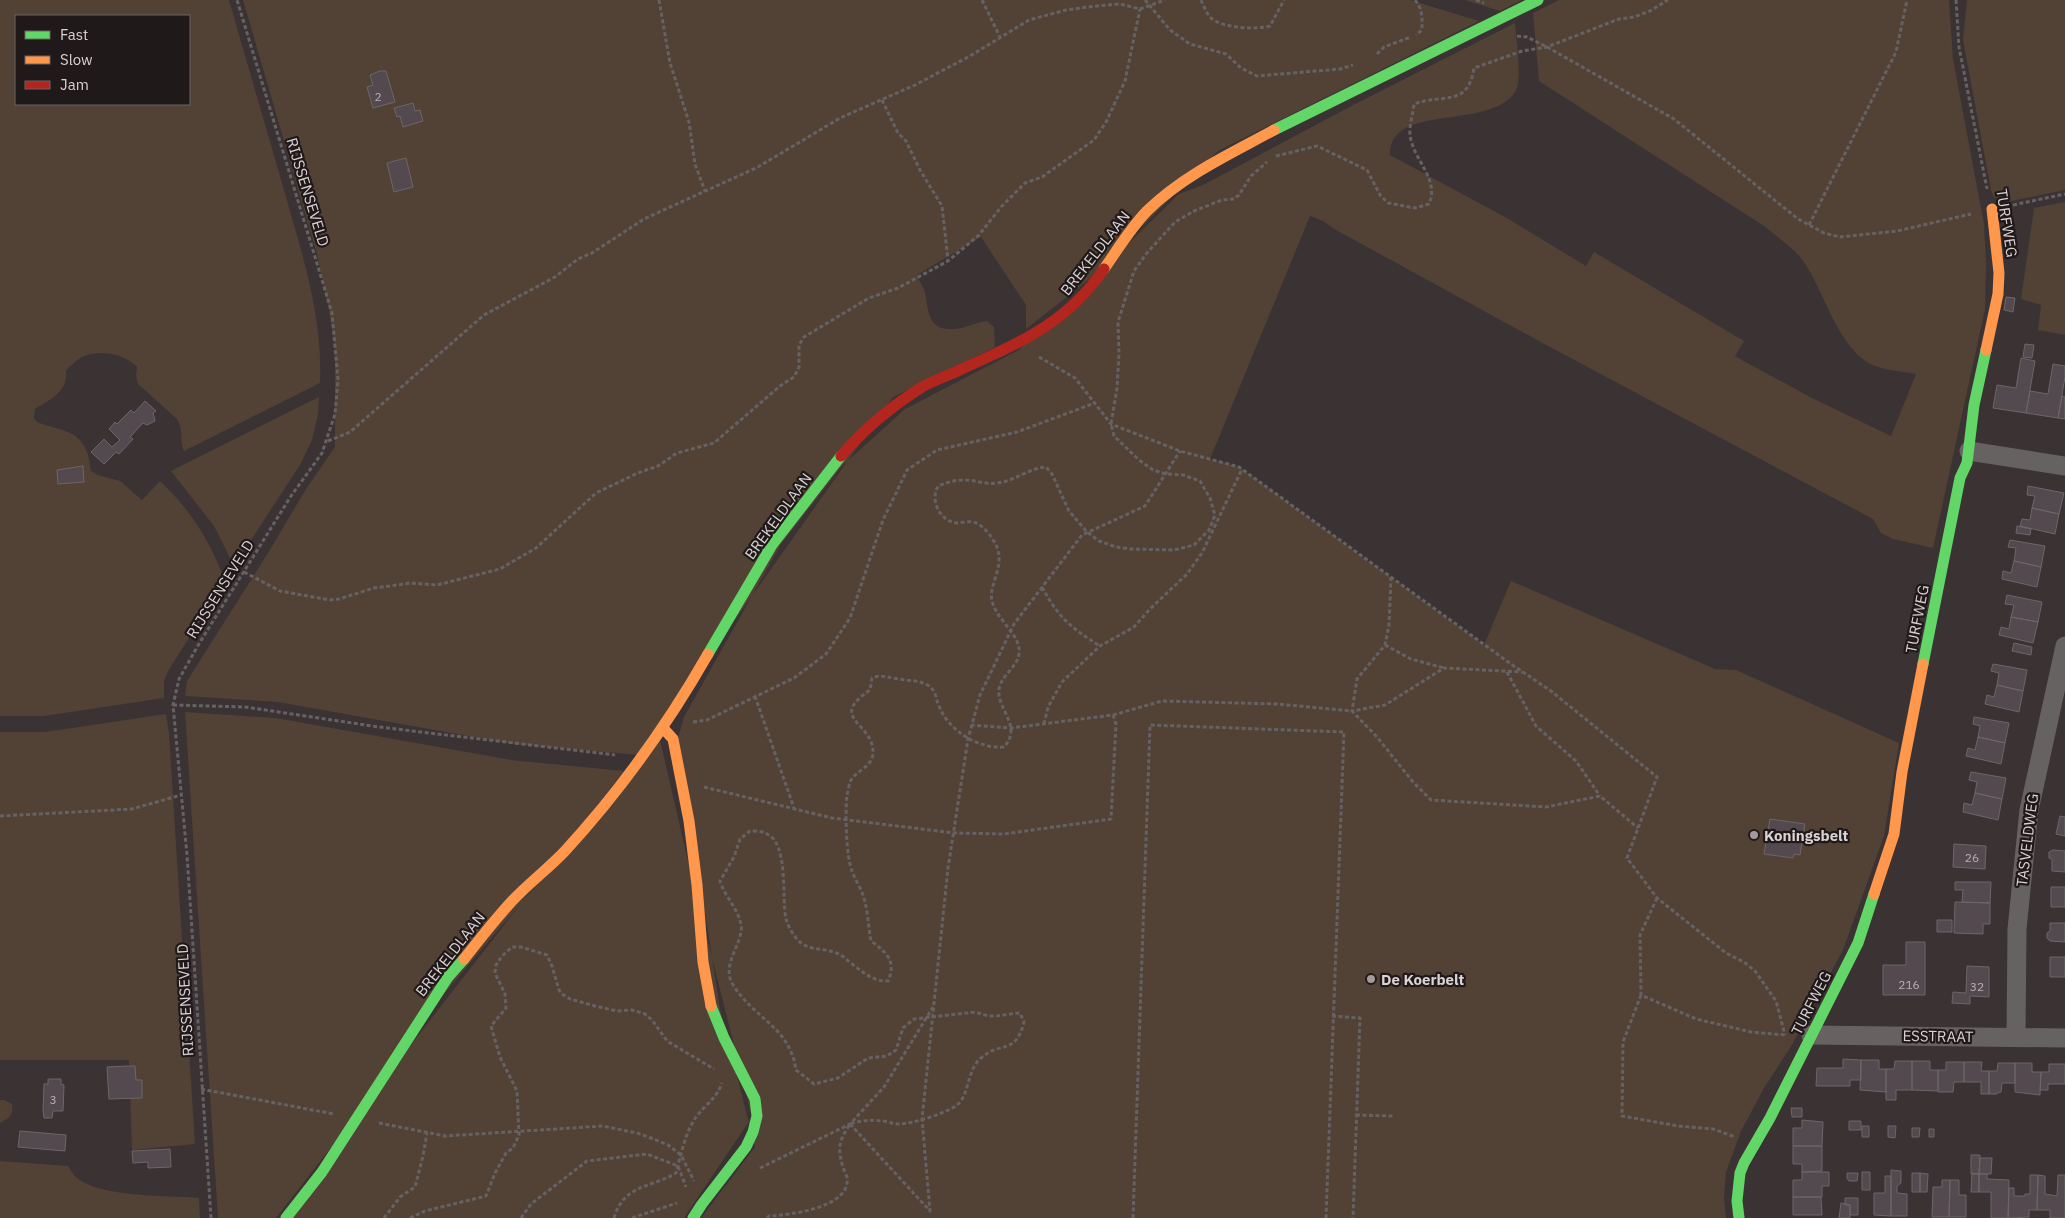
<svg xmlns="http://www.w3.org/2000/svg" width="2065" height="1218" font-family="'IBM Plex Sans',sans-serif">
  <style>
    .green { fill: #514235; fill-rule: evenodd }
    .building { fill: #53494e; stroke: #6d6669 }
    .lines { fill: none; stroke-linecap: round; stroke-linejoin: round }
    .path { stroke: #666263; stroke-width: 3; stroke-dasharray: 4 2.5; stroke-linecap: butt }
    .street { stroke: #666261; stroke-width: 19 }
    .fast { stroke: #63d668; stroke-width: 11 }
    .slow { stroke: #ff974d; stroke-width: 11 }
    .jam { stroke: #b3261e; stroke-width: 11 }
    .poi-dot { fill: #a4999b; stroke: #20191a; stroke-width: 2 }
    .labels { text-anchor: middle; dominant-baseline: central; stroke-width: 4.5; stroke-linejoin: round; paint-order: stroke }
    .number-label { font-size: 12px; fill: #baafb2 }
    .street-label { font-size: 15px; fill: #dcd1d3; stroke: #20191a }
    .poi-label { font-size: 15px; font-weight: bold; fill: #dcd1d3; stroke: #20191a; text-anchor: start }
  </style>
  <rect width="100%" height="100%" fill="#3b3234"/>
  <path class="green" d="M0 0H229C247 63 266 127 284 190 302 254 323 316 320 383L184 451C179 440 184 430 177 419L138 384 136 376 137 367C123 353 99 349 82 357 76 360 71 366 66 370 69 391 50 400 35 409L34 418 37 422C58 431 80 428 88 455 90 460 89 466 91 471L98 475 120 481 142 500 160 481C190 509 211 542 225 581L168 671 164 681V698L44 716H0ZM16 16H189V104H16Z
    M243 0H1410L1479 21 1218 151 1087 281 1026 329V305L981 237 917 275C919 281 924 287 925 293 929 310 927 330 952 329 965 329 975 322 987 321L994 327 995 347 893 397 639 755 513 744 278 702 185 696 187 681 268 553 306 489 335 447V347L328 305 317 254Z
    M1465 0H1522L1500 11Z
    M1559 0H1949L1953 59 1984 224 1986 264 1985 309 1933 548 1893 539 1881 533 1873 519 1550 347 1336 230 1323 221 1310 216 1210 459 1239 467 1484 645 1511 581 1715 669 1736 670 1899 743 1884 836 1843 950 1790 1048 1764 1088 1741 1131 1726 1172 1724 1199 1726 1218H701L755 1147 720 1009 678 738 684 717 781 544 843 465 905 409 1019 350 1179 194 1205 184 1357 103 1515 23C1516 38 1523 80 1515 92 1490 131 1389 102 1390 155L1505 217 1586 266 1594 252 1744 341 1735 356 1742 360 1812 398 1891 436 1916 374C1900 371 1877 370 1864 360 1837 340 1824 294 1806 265 1796 249 1778 238 1764 226L1539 81 1533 13Z
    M1967 0H2065V190L2006 202 1994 197 1991 190 1963 40Z
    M2065 202V335L2038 330 2041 305 2021 299 2034 208Z
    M319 397 318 414 312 440 300 465 234 566 214 526 171 471Z
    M185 712 276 718 511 760 624 771 276 1218H218Z
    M166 714 169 734 195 1144 132 1150 129 1060H0V732H45Z
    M660 740 691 874 752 1117 684 1218H293L436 1003Z
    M0 1100H4L12 1104C14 1115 9 1118 0 1123Z
    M0 1161 68 1166C70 1169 72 1173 75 1176 96 1198 168 1195 199 1198L200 1218H0Z"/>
  <path class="building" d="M380 71H386L395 102 373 108 367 87 373 85 370 75Z
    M413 103 415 111 420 110 423 121 403 127 400 116 397 117 394 108Z
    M406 158 413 187 394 192 387 163Z
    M2006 297 2015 298 2013 312 2004 310Z
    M2025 344 2034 345 2032 358 2023 357Z
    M2021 358 2035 361 2026 413 1993 408 1997 385 2016 388Z
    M2053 364 2065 366V377L2058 418 2026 413 2030 391 2048 394Z
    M2062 396 2065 397V419L2058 418Z
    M145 401 156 411 153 413 155 421 147 425 143 423 130 437 133 439 119 454 116 452 104 464 91 452 104 439 112 447 120 440 109 429 115 422 117 424 131 410 134 413Z
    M83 466 84 482 58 484 57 470Z
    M2028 486 2064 493 2059 514 2032 508 2035 496 2027 495Z
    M2032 508 2059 514 2055 534 2020 526 2022 519 2030 520Z
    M2017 526 2031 529 2030 535 2016 533Z
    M2010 540 2045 546 2041 567 2014 561 2016 548 2008 547Z
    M2014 561 2041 567 2037 587 2002 579 2003 571 2011 573Z
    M2007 595 2042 602 2038 622 2011 617 2014 605 2005 604Z
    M2011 617 2038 622 2033 643 1999 635 2001 627 2009 629Z
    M2014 643 2032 647 2031 655 2012 651Z
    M1993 664 2027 670 2023 691 1997 685 1999 673 1991 671Z
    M1997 685 2023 691 2019 712 1985 704 1987 695 1994 697Z
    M1974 717 2009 723 2005 743 1978 737 1980 726 1973 724Z
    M1978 737 2005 743 2001 764 1966 756 1968 748 1975 750Z
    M1971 772 2006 778 2002 799 1975 793 1977 782 1969 780Z
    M1975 793 2002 799 1998 820 1963 812 1964 803 1972 805Z
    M2060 816 2065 817V836L2056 834Z
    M1770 819 1805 824 1800 855 1794 854 1793 858 1764 854Z
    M1954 844 1986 846 1985 869 1953 867Z
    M2053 850 2065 851V872L2052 871V859L2049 858V852Z
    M1955 882H1991L1990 903 1962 902 1963 890H1955Z
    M2051 887H2065V907H2051Z
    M1955 902 1990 903V924H1983V934L1954 933Z
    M1937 920H1952V932H1937Z
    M2050 923H2065V942L2050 941 2047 938V933L2050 931Z
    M1906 942H1925V995H1883V965H1906Z
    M2050 957H2065V977H2050Z
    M1967 966 1989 967V997L1970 996V1004L1952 1003 1953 992 1966 993Z
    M1843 1059 1861 1060V1080H1850V1086H1816L1817 1068H1843Z
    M1861 1060H1879V1069H1886V1092L1860 1090Z
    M1895 1061H1912V1090H1896V1100H1886V1069H1894Z
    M1912 1061H1930V1070H1938V1091L1912 1090Z
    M1946 1062H1964V1082H1954L1953 1092H1938V1070H1946Z
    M1964 1062H1982L1981 1071H1989V1094H1981V1082H1964Z
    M1998 1063H2015V1083H2002L2001 1092 1997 1093V1094H1989V1071H1997Z
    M2015 1063H2032V1072H2041L2040 1095 2015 1092Z
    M2049 1064H2065V1084H2048V1090H2040L2041 1072H2049Z
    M127 1066H135L136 1080H142V1098L109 1099 107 1067Z
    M48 1079H61V1084L64 1085 63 1111H53L52 1118H44L43 1110 44 1084H48Z
    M1791 1108H1802V1117H1792Z
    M1802 1120 1823 1122 1822 1146H1793V1128H1802Z
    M1849 1121H1861V1130H1849Z
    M1862 1126H1869V1137H1862Z
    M1888 1126H1896L1895 1138 1888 1137Z
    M1912 1128H1920L1919 1137H1912Z
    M1929 1129H1934V1137H1929Z
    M20 1131 66 1135 65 1151 18 1147Z
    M1793 1146H1822V1171L1802 1172V1164H1793Z
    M170 1149 171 1167 148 1168V1162L133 1163 132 1151Z
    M1971 1155H1980L1979 1174H1971Z
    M1980 1158H1992L1991 1174H1979Z
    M1891 1170 1901 1171V1183L1897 1186V1193L1907 1194V1216H1891Z
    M1802 1172H1829V1186H1822V1197H1793V1180H1802Z
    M1862 1172H1870V1190H1862Z
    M1847 1173H1858L1857 1181H1849L1847 1178Z
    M1912 1173H1920V1192H1912Z
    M1920 1173 1928 1174 1927 1192H1920Z
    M1972 1173 1979 1174V1192H1971Z
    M1979 1174H1987V1179L2009 1180 2008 1218H1991V1192H1979Z
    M2030 1175H2038L2037 1210H2029V1217L2008 1218 2009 1188H2014V1196H2025V1194H2030Z
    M2038 1175 2045 1176V1194L2057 1196 2058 1175H2065V1218H2050V1210H2037Z
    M1885 1176H1891V1216L1874 1215V1193H1885Z
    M1942 1180H1950L1949 1217H1932L1933 1187H1942Z
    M1950 1180H1959V1195H1966V1217H1949Z
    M1793 1197H1821L1822 1215H1793Z
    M1845 1198H1858V1215H1850V1205H1845Z
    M1841 1203 1850 1205V1218H1839Z"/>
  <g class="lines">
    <path class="path" d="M659 0 670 63 689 122 695 164 705 191
      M982 0 1000 37
      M1145 0 1170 30 1190 44 1226 54 1241 68 1257 76 1340 69 1353 65
      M1201 0C1204 6 1206 13 1211 18 1222 28 1255 30 1270 26L1284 0
      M1415 0C1423 9 1422 18 1422 30L1416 35
      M1476 0 1484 3
      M1956 0 1959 47 1987 189
      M1517 36 1527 37 1547 47 1674 119 1798 219 1824 233 1840 237 1897 231 1971 214
      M1377 54 1384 47 1411 37
      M882 100 898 133 906 141 920 170 942 206 948 260
      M1276 156 1317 146 1367 170 1380 195 1388 203 1415 208 1429 204C1440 179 1413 160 1410 135 1409 126 1413 113 1414 104 1443 93 1468 108 1474 68L1522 51 1547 47 1619 19 1634 17 1650 11 1668 0
      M2013 205 2065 194
      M1809 225 1896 52 1907 0
      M1039 357 1075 378 1111 424 1180 451 1239 467 1511 664 1551 691 1657 777 1627 858 1657 898 1726 953 1744 962 1755 971 1776 1001 1785 1035
      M328 441 350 432 484 315 555 277 578 259 592 253 644 219 758 167 840 118 915 85 970 56 1029 20 1066 10 1096 6 1120 4 1140 9 1165 0
      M244 572 280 591 330 600 339 599 374 588 390 586 410 583 437 585 500 569 536 548 596 493 638 473 658 466 677 453 714 443 780 386 794 377 799 367V345L804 337 869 298 898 288 948 261 979 235 1001 207 1025 183 1042 177 1094 140 1106 122 1125 81 1140 9
      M1391 577 1389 625 1385 645 1357 679 1352 711 1385 705 1444 668 1522 672
      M1042 587C1058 617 1071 628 1100 646
      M1385 645 1411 659 1444 668
      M1507 672 1536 726 1576 761 1600 796
      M755 696 794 808
      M173 705 245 707 379 727 615 755
      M1113 715 1162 701 1277 704 1352 711 1377 737 1413 782 1431 800 1546 807 1600 796 1638 828
      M693 722 707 720 794 678 826 654 850 618 883 520 907 470 937 450 1017 432 1095 403
      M1044 724 1048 707 1062 682 1100 646 1134 627 1149 610 1187 574 1202 553 1242 469
      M704 787 832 818 954 833 1004 834 1111 819 1116 724 1113 715 1011 728 972 725
      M0 816 132 809 181 795
      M1657 898 1640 935 1641 995 1696 1019 1751 1032 1785 1035
      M1641 995 1623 1042 1622 1116 1678 1126 1713 1129 1735 1137
      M1332 1016 1360 1018 1353 1218
      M201 1089 334 1114
      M1356 1115 1393 1116
      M379 1123 445 1136 603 1126 641 1134 668 1145 681 1155 694 1181
      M850 1124 930 1211 922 1119 948 868 968 739 980 695 1014 624 1082 535 1145 506 1180 451
      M760 1168 850 1124 884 1087 933 1007
      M211 1218 187 855 173 705 179 679 200 642 291 496 322 453 335 414 338 380 332 313 237 0
      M384 1218 400 1197 415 1187 423 1156 427 1133
      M410 1218 425 1211 486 1196 495 1173 506 1153 513 1148 519 1135 517 1091 500 1057 491 1026 506 1008 505 994 495 973 496 965 502 956 512 947H521L547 955 552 966 559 990 562 994 570 999 595 1006 617 1011 632 1010 645 1014 652 1020 667 1041 714 1069
      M521 1218 531 1204 587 1161 647 1154 678 1166 686 1187
      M614 1218C624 1184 651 1188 676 1173 681 1155 685 1133 696 1117 705 1105 717 1098 722 1083
      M632 1218 677 1203
      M767 1218 769 1216C788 1215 851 1208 847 1178 847 1175 844 1171 843 1167 837 1148 839 1141 850 1124 863 1120 874 1119 888 1122 892 1123 895 1124 899 1124 912 1124 947 1113 957 1105 970 1095 966 1071 981 1058 1002 1040 1015 1056 1024 1022L1020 1013C1001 1014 994 1020 976 1012L914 1019 903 1028 896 1050 887 1056 868 1058 838 1078 814 1084 796 1070C790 1026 753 1019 732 983 723 966 738 949 741 932 744 915 725 898 720 881L734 857 740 839 750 831C754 831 761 831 765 833 790 842 781 898 786 919 788 926 792 933 797 939 808 953 828 946 842 956 856 966 870 982 888 981 897 961 886 952 871 941 868 926 868 910 863 895 860 887 855 879 852 871 846 856 845 812 847 795 848 791 849 784 851 780 858 769 873 767 873 752 873 722 827 719 870 690L872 678C881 674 889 678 899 679 909 681 920 680 929 686 937 692 935 698 939 706 949 731 978 749 1004 747 1023 726 997 710 999 690 1000 676 1017 668 1019 654 1022 636 997 621 992 601 988 584 1006 567 996 545 992 537 984 526 976 523 970 520 963 523 957 523 939 521 930 500 938 486 946 483 954 480 962 480 973 479 985 485 997 483 1015 481 1029 468 1046 467L1052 474 1069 511 1087 532 1099 541 1116 547 1130 549 1174 550 1194 545 1209 530 1215 515 1210 498 1200 481 1183 475 1166 474 1153 470 1139 460 1114 436 1111 424 1117 388 1119 354 1118 322 1134 271 1146 254 1175 222 1194 211 1222 200 1234 199 1239 195 1251 176 1267 162
      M1133 1218 1150 725 1344 732 1326 1218"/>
    <path class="street" d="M1969 451 2065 466
      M1811 1035 2065 1038
      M2016 1037 2017 929 2029 810 2065 646"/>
    <path class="fast" d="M1274 130 1538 0
      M708 654 772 545 841 456
      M1923 664 1960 478 1967 463 1974 405 1986 350
      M286 1218 322 1172 448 977 464 959
      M693 1218 702 1204 746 1147 753 1132 757 1116 755 1099 724 1038 711 1006
      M1739 1218 1737 1201 1740 1173 1744 1163 1770 1118 1858 943 1874 894"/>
    <path class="slow" d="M1104 269C1118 249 1131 227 1148 210 1184 175 1230 154 1274 130
      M1986 350 1998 294 1999 273 1992 209
      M663 728 673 739 689 821 697 885 703 962 711 1006
      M1874 894 1894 834 1902 772 1923 664
      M464 959C480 939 495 919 513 900 529 883 549 868 565 851 620 791 668 724 708 654"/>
    <path class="jam" d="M841 456C864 429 892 406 922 387 935 380 950 375 964 368 1021 342 1067 323 1104 269"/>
  </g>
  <g class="poi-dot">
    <circle cx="1754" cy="835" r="5"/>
    <circle cx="1371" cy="979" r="5"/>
  </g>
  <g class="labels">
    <g class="number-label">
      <text x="378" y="96">2</text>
      <text x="1972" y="857">26</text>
      <text x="1909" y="984">216</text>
      <text x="1977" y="986">32</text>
      <text x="53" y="1099">3</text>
    </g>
    <g class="street-label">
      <text transform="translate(308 192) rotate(73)">RIJSSENSEVELD</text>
      <text transform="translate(2007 223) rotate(81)">TURFWEG</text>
      <text transform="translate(1095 253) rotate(-52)">BREKELDLAAN</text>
      <text transform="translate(778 516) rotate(-54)">BREKELDLAAN</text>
      <text transform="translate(220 589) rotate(-58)">RIJSSENSEVELD</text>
      <text transform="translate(1917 619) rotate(-79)">TURFWEG</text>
      <text transform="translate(2027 840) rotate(-83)">TASVELDWEG</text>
      <text transform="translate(450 954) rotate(-52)">BREKELDLAAN</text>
      <text transform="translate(185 1000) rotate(-93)">RIJSSENSEVELD</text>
      <text transform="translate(1811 1003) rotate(-63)">TURFWEG</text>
      <text transform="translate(1938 1036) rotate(1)">ESSTRAAT</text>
    </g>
    <g class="poi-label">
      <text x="1764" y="835">Koningsbelt</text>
      <text x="1381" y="979">De Koerbelt</text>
    </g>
  </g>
  <rect x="15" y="15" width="175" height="90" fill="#20191a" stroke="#6b6364"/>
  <rect x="25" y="31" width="25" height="8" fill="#63d668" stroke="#6b6364"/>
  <text x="60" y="40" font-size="15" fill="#dcd1d3">Fast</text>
  <rect x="25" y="56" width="25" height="8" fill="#ff974d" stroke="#6b6364"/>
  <text x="60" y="65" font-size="15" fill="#dcd1d3">Slow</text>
  <rect x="25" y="81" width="25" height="8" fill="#b3261e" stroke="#6b6364"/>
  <text x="60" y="90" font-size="15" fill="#dcd1d3">Jam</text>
</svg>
